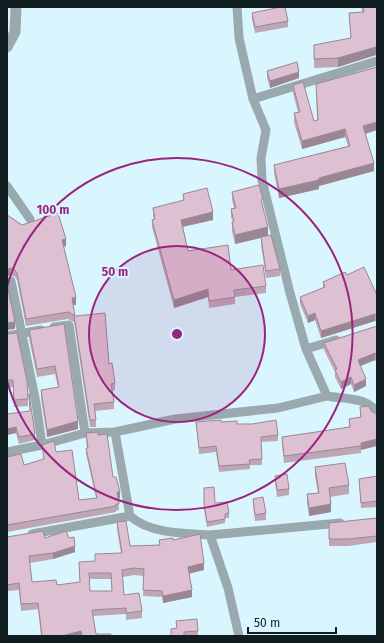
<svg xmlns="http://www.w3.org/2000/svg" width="384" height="643" font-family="'Fira Sans',sans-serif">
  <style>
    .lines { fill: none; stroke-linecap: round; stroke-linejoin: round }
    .minor { stroke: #9aa9ad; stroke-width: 9 }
    .tertiary { stroke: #9aa9ad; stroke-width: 11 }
    .wall { fill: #bea6b5; fill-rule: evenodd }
    .shaded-wall { fill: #9b8793 }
    .building { fill: #ddc1d2; stroke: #9b8793; fill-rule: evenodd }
    .ring { fill: none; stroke: #9b247e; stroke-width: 2 }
    .centre { fill: #9b247e; stroke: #d9f5fe; stroke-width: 2 }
    .ring-label { font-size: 12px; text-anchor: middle; font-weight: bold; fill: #9b247e; stroke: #d9f5fe; stroke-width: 4; stroke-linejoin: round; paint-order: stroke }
  </style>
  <rect width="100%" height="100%" fill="#d9f5fe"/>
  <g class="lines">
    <path class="minor" d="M237 7 239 38 253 99 266 130 261 158 262 180 290 293 306 349 327 396C343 399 372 397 377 415
      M253 99 377 61
      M7 186 30 219
      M11 281 36 403 42 445
      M54 327 69 325 85 433
      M7 336 41 330
      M306 349 336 340
      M7 452 42 445 85 433 115 432 175 419 278 408 327 396
      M130 516C150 534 185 533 210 535L228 588 239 636
      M32 534 130 516 115 432
      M210 535 340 523"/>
    <path class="tertiary" d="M7 47 15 32 16 7"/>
  </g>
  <path class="wall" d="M361 7H377V56L376 55 338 67 314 68V45L351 39 349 13 362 12Z
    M252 13 288 21V27L255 33 252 19Z
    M377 67V130L366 134 374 171 319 186V189L279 198 274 173V165L348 146 345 137 302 149 294 122V113L298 112 293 93V85L314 121 317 120 316 84Z
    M267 71 299 78 270 88 267 78Z
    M232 192 263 207 268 236 280 269V276L266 278 261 244V238L235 244 232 231V222H233L231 217V209L234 208 232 200Z
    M183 194 213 220 183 227 188 251 231 270 266 286V293L235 297V304L209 308 208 297 174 308 152 227V220L154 219 153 216V208L183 201Z
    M7 206 8 215 22 225 66 246 64 247 76 305H73L75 316 109 364 115 383V390L112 391 114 402V409L95 411 96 420V427H90L74 322 68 319 26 326 17 280 15 277 10 275 7 277Z
    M347 275 377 295V322L375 321 321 338 315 320 308 323 300 304V297L323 288V282Z
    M64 324 78 429 47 437 41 398V390L58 387 55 374 37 377 29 338V330Z
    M377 326V364L375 360 360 366 366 386 354 392 351 384 341 389 335 377V372L324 350V343Z
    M7 334 28 399V406L14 407 13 387 7 388Z
    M369 406 361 450V453L284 463 282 444V437L349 427V419L360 417V407Z
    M7 414 35 434V440L19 444 16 433 7 435Z
    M196 422H221L237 424 278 435V441L261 442 262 465H250V469L219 472 216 452 199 454Z
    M86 433 98 435 120 498 118 499 119 510 116 511V512L7 532V457L24 465 44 460 42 445 56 452 79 500 96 498 86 454V448H87L86 439Z
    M315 467 349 485V494L330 497 331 512 309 516 307 503V494L318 493 315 476Z
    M275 476 289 489V495L277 497 275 482Z
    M377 476V507L361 508 359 479Z
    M204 488 215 503 229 513V518H225V523L207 527 204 509Z
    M253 499 266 513V520L255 521 253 505Z
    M377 518V542L348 546H329V523Z
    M117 522 130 546 159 545V540H173L204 570 189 573 192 597 163 603 162 597 143 596 144 576 134 575 123 577 124 595 142 611V618L126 620V614L93 616 96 634 111 636H41L38 609 21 611 19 590 7 591V537L69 538 75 552 53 559 30 563 32 582 57 585 80 582 79 568 95 561 121 553 117 529ZM90 579H111L112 591H90Z
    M176 621 198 631V636H171V629L177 628Z"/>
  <path class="shaded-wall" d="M376 47V55L338 67V58Z
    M299 72V78L270 88V81Z
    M377 122V130L363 134V126Z
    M345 129V137L302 149V141Z
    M374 163V171L319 186V189L279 198V189Z
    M8 208V215L7 218V211Z
    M213 212V220L181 227V220Z
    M268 227V236L235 244V235Z
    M66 239V246L62 247V240Z
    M10 268V275L7 277V270Z
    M208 289V297L174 308V300Z
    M76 297V305H72V298Z
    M315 313V320L308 323V316Z
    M375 314V321L321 338V331Z
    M15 322V329L7 330V323Z
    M375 353V360L358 367V360Z
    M351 377V384L341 389V382Z
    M366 379V386L354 392V385Z
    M78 421V429L47 437V430Z
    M16 427V433L7 435V429Z
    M377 439V446L361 450V443Z
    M117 492H120V498L117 499Z
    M331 504V512L309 516V508Z
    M75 546V552L53 559V553Z
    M204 563V570L188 574V567Z
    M192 590V597L163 603V596Z
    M81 631V636H62Z"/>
  <path class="building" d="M281 7H285L288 21 255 27 252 13Z
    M363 7H377V47H376L338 58 314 59V45L351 38 349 13 364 12Z
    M297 62 299 72 270 81 267 71Z
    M377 67V122L363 126 374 163 319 178V180L279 189 274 165 350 146 345 129 302 141 294 113 300 112 293 85 303 82 314 121 318 120 316 84Z
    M259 185 263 199 261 200 268 227 235 235 232 222H234L231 209 236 208 232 192Z
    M207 188 213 212 181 220 188 251 228 245 231 270 263 265 266 286 234 290 235 297 209 301 208 289 174 300 152 220 155 219 153 208 184 200 183 194Z
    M58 213 66 239 62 240 76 297 72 298 75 316 105 313 109 364 112 363 115 383 111 384 114 402 94 404 96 420H90L74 315 68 312 26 319 17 273 15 270 10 268 7 270V215L22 225Z
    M271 235 280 269 266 271 261 237Z
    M364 267 377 295V315L375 314 321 331 315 313 308 316 300 297 325 287 323 282 345 272 347 275Z
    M7 284 15 322 7 323Z
    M64 324 78 421 47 430 41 390 59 387 55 366 37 369 29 330Z
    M377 326V357L375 353 358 360 366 379 354 385 351 377 341 382 335 370 337 369 324 343Z
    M17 333 27 381 28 399 14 400 13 380H7V334Z
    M29 394 35 434 19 437 16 427 7 429V414L30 411Z
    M369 406 371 411 377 414V439L361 443V446L284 456 282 437 350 427 349 419 361 417 360 407Z
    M221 420V422L237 421V424H252L276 420 278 435 261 437 262 459 249 460 250 464 219 466 216 446 199 448 196 422Z
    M98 432V435L107 434 113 477H116L120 492H117L119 504H116V506L7 525V457L21 454 24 465 44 459 42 445 54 441 56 452 72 450 79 500 97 498 86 448H88L86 433Z
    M345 463 349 485 329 488 331 504 309 508 307 494 319 493 315 467Z
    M287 474 289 489 277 490 275 476Z
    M377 476V501L361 503 359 479Z
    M214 487 215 503 227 502 229 513 225 514V519L207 522 204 504V488Z
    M263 497 266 513 255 515 253 499Z
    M377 518V536L348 539H329V523Z
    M126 521 130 546 160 545 159 540 173 538V540L200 534 204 563 188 567 192 590 163 596 162 591 143 590 144 569 134 568 122 570 124 595 139 593 142 611 126 613V608L92 610 96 634H111V636H82L81 631 62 636H42L38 603 21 604 19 583 7 585V537L43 531 45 538 66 531 69 538 74 537 75 546 53 553 29 556 32 582 56 580 57 585 80 582 79 562 95 561V554L122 553 117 522ZM89 573H111L112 591H90Z
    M197 619 198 631 184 632V636H171V629L177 628 176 621Z"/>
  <circle cx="177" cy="334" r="88" fill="#9b247e" fill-opacity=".12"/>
  <g class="ring">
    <circle cx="177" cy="334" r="88"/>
    <path d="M7 287A176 176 0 1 1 7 381"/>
  </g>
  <circle cx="177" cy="334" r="6" class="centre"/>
  <g class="ring-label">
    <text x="53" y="214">100 m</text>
    <text x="115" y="276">50 m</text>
  </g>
  <rect width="384" height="643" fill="none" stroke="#0f1c20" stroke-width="16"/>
  <path d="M248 627v6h88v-6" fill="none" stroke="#0f1c20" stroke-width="2"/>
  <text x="254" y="627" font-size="12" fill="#0f1c20" stroke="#d9f5fe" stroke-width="3" paint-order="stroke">50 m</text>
</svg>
